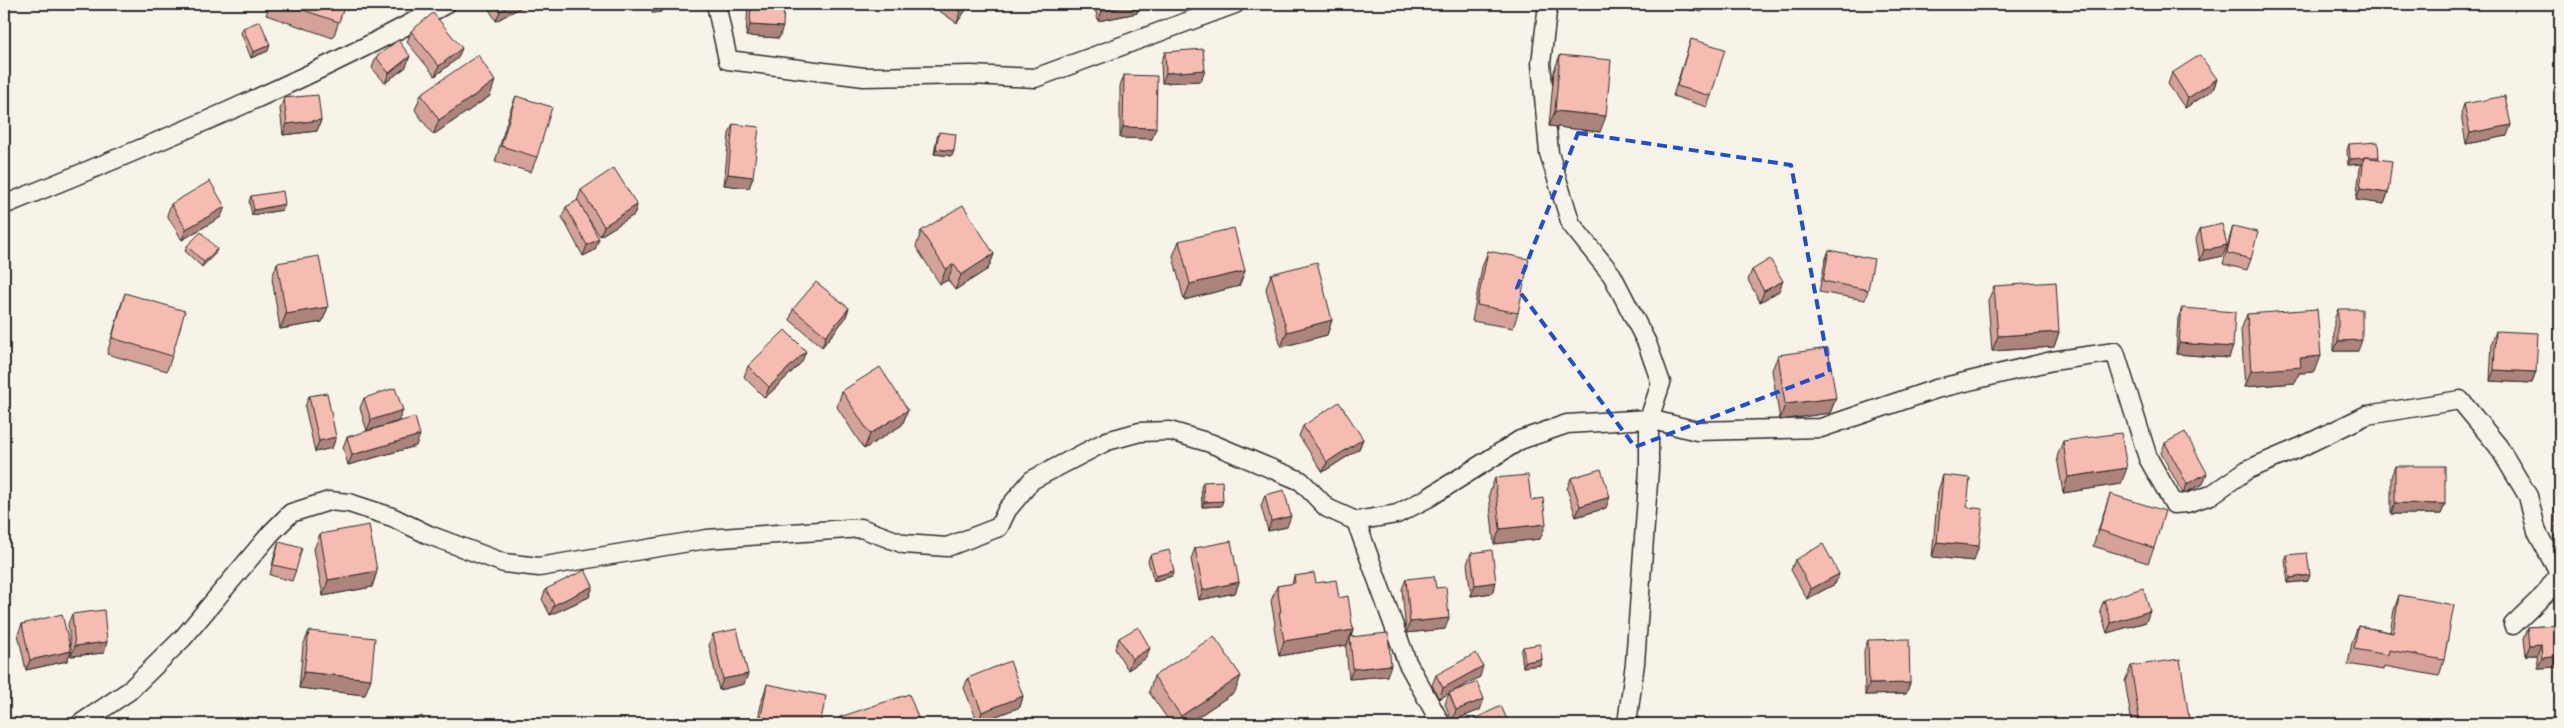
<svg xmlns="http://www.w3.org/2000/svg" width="2564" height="728" font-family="'Playpen Sans',sans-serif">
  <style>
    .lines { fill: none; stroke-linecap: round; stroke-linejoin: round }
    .minor-casing { stroke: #2b2b2b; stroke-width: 21 }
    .minor { stroke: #f7f3e8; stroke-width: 18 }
    .wall { fill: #d4a298; stroke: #2b2b2b }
    .shaded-wall { fill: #ac847c; stroke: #2b2b2b }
    .building { fill: #f6bcb1; stroke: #2b2b2b }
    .marked { fill: none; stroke: #1d4ed8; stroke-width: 4; stroke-dasharray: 10 6; stroke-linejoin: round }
  </style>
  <rect width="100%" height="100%" fill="#f7f3e8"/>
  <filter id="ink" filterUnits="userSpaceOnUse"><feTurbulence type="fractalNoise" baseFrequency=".02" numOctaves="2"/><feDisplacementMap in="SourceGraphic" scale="10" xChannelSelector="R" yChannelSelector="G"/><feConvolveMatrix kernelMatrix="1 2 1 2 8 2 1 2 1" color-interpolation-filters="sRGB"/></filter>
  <g filter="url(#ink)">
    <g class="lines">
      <g class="minor-casing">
        <path id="minor" d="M716 4 728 60 864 77 971 75 1035 78 1235 4
          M1548 4 1541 63 1549 153 1571 224 1612 275 1647 343 1661 383 1649 419V469L1635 663 1627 724
          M4 205C154 144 304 83 446 4
          M1356 521 1407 662 1441 724
          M2513 625 2545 594 2559 574
          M80 724 129 691 183 638 271 533 291 513 329 501 349 503 392 517 429 535 504 563 539 567 707 539 861 528 904 544 947 547 999 527 1007 510 1032 480 1107 441 1140 432 1170 431 1210 443 1301 481 1327 508 1356 521 1397 514 1428 498 1520 440 1567 424 1649 419 1697 431 1821 428 1936 389 2052 361 2115 352 2148 458 2174 504 2187 503 2211 495 2247 470 2301 447 2367 415 2460 400 2498 446 2528 496 2537 532 2560 575"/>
      </g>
      <use href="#minor" class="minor"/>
    </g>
    <path class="wall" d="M270 4H345L333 38 266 15Z
      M486 4H526L525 5 496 21Z
      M651 4H663L661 12 652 13Z
      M748 4H784L779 38 746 36Z
      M929 4H970L957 23Z
      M1036 4H1045L1044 6Z
      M1094 4H1140L1137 13 1098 21Z
      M1654 4H1705L1702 12Z
      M243 28 268 51 251 58 241 33Z
      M411 31 458 58 435 76 407 42Z
      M1691 39 1711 96 1707 107 1673 96Z
      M1165 52 1205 70 1201 81 1162 83 1161 62Z
      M1560 55 1600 132 1549 126 1554 71Z
      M376 57 406 67 385 83 372 68Z
      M2172 73 2217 79 2213 90 2185 108 2168 84Z
      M1124 75 1152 139 1120 138V86Z
      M421 94 490 96 433 135 415 110Z
      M516 96 537 157 531 172 495 162 510 111Z
      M284 98 321 120 317 131 283 135 280 109Z
      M2464 104 2507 136 2466 144 2461 114Z
      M733 124 753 177 749 188 724 185 729 134Z
      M939 132 952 156 934 154 937 137Z
      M2349 144 2379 157 2378 159 2388 193 2384 204 2356 200 2360 168 2362 164 2348 165 2347 150Z
      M581 190 637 205 634 215 600 236 583 211 595 250 583 256 562 217 566 207 577 201Z
      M251 196 283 210 252 215 249 201Z
      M171 204 221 217 182 240 167 215Z
      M2233 226 2251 259 2247 270 2223 264 2230 236Z
      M2200 229 2223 256 2200 261 2196 239Z
      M921 231 994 254 988 269 955 290 948 280 940 284 916 247Z
      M1179 241 1245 271 1239 286 1184 300 1173 256Z
      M187 246 215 254 202 267 185 251Z
      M1829 250 1868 290 1865 300 1819 292 1825 261Z
      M1488 251 1518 313 1513 328 1472 321 1482 267Z
      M277 263 328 307 322 322 280 329 272 278Z
      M1752 270 1779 291 1760 302 1748 280Z
      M1271 274 1332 320 1327 335 1281 347 1266 289Z
      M1994 286 2059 332 2054 347 1992 351 1988 301Z
      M125 293 172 356 167 371 107 354 120 308Z
      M849 308 845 319 822 347 790 320 793 309Z
      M2182 308 2229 358 2176 354 2178 318Z
      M2338 309 2358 351H2334V320Z
      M2247 314 2315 372 2299 373 2295 383 2245 387 2241 330Z
      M2496 331 2536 372 2532 383 2490 381 2492 342Z
      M1778 355 1836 398 1830 413 1780 420 1772 370Z
      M802 362 765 398 744 377 748 366Z
      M842 391 908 410 902 425 864 449 837 407Z
      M309 396 336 437 332 448 315 452 305 407Z
      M364 398 399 421 367 431 360 408Z
      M1303 426 1363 439 1359 449 1323 472 1299 436Z
      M347 437 416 446 348 465 343 447Z
      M2063 441 2121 484 2063 493 2057 457Z
      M2165 443 2203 484 2183 494 2161 453Z
      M2395 466 2445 504 2441 514H2391V477Z
      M1943 475 1967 507 1974 561 1932 557 1938 491Z
      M1495 478 1531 500 1540 539 1494 544 1489 494Z
      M1571 478 1606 508 1576 517 1567 489Z
      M1203 482 1221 506 1202 507 1201 487Z
      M2560 492V548L2553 547 2555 506Z
      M2110 494 2154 548 2148 563 2093 546Z
      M1265 495 1287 527 1268 531 1261 506Z
      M320 534 377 571 372 587 323 596 314 549Z
      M279 542 296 570 292 581 270 575 275 553Z
      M1195 548 1239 582 1235 593 1199 600 1191 559Z
      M1471 553 1496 582 1492 593 1471 596 1467 564Z
      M1150 555 1172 576 1154 581 1148 561Z
      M2287 555 2308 581 2288 583 2285 560Z
      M1795 560 1839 574 1835 584 1807 599 1791 570Z
      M1294 576 1316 583 1339 598 1353 630 1351 637 1387 676 1349 679 1346 647 1347 645 1279 656 1274 627 1275 624 1271 601 1277 586 1292 584Z
      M1406 579 1445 629 1406 633 1402 589Z
      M593 586 589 597 550 615 542 599 546 589Z
      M2399 595 2444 660 2439 676 2384 666 2383 670 2348 664 2352 642 2358 626 2390 632 2394 610Z
      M2104 600 2146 622 2107 633 2100 610Z
      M72 614 104 653 71 656V651L67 661 26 670 18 634 22 624 71 650 68 624Z
      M2560 625V667L2538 668 2537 655H2526L2524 638 2528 627Z
      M309 631 365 695 299 688 303 646Z
      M713 634 748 674 744 684 719 690 709 645Z
      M1119 638 1146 658 1128 670 1115 649Z
      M1868 640 1910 683 1906 694 1865 695 1864 651Z
      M1523 647 1542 659 1540 665 1523 667 1521 652Z
      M2131 666 2190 724H2132L2125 681Z
      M1436 675 1480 677 1451 692 1480 710 1452 721 1445 704 1449 693 1439 699 1432 685Z
      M1154 676 1235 692 1187 724H1171L1149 692Z
      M968 678 1023 696 1020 707 978 723 964 688Z
      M767 684 820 724H757L762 700Z
      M840 717 917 724H838Z"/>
    <path class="shaded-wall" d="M512 4H526L525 5 496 21 500 11Z
      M966 4H970L957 23 960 12Z
      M1134 4H1140L1137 13 1098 21 1102 11Z
      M663 6 661 12 652 13 654 7Z
      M750 25 783 27 779 38 746 36Z
      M270 45 268 51 251 58 253 52Z
      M462 48 458 58 435 76 439 66Z
      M410 56 406 67 385 83 389 73Z
      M1205 70 1201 81 1162 83 1166 73Z
      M2217 79 2213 90 2185 108 2188 98Z
      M495 81 490 96 433 135 439 120Z
      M1555 111 1606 116 1600 132 1549 126Z
      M321 120 317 131 283 135 287 124Z
      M2511 125 2507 136 2466 144 2470 133Z
      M1123 127 1156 128 1152 139 1120 138Z
      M936 149 954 151 952 156 934 154Z
      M2364 158 2362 164 2348 165 2350 159Z
      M728 174 753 177 749 188 724 185Z
      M2360 189 2388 193 2384 204 2356 200Z
      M285 204 283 210 252 215 254 210Z
      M637 205 634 215 600 236 604 226Z
      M225 207 221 217 182 240 186 229Z
      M599 239 595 250 583 256 587 245Z
      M2227 245 2223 256 2200 261 2204 250Z
      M217 249 215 254 202 267 204 262Z
      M994 254 988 269 955 290 961 275Z
      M954 264 948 280 940 284 946 269Z
      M1245 271 1239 286 1184 300 1190 284Z
      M1783 281 1779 291 1760 302 1764 291Z
      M328 307 322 322 280 329 286 314Z
      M849 308 845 319 822 347 826 336Z
      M1332 320 1327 335 1281 347 1287 332Z
      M2059 332 2054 347 1992 351 1998 336Z
      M2362 340 2358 351H2334L2338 341Z
      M2179 343 2233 347 2229 358 2176 354Z
      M806 351 802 362 765 398 769 387Z
      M2321 356 2315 372 2299 373 2295 383 2245 387 2251 371 2300 358Z
      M2494 370 2536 372 2532 383 2490 381Z
      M1836 398 1830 413 1780 420 1785 404Z
      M403 410 399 421 367 431 371 420Z
      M908 410 902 425 864 449 870 434Z
      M420 435 416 446 348 465 352 455Z
      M336 437 332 448 315 452 319 441Z
      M1363 439 1359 449 1323 472 1327 462Z
      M2127 468 2121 484 2063 493 2068 477Z
      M2207 473 2203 484 2183 494 2187 484Z
      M1610 497 1606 508 1576 517 1580 506Z
      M1223 501 1221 506 1202 507 1204 502Z
      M2395 503 2445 504 2441 514H2391Z
      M1291 516 1287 527 1268 531 1271 521Z
      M1546 524 1540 539 1494 544 1500 529Z
      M2559 532H2560V548L2553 547Z
      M1937 542 1979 546 1974 561 1932 557Z
      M377 571 372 587 323 596 328 580Z
      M1174 571 1172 576 1154 581 1156 576Z
      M1839 574 1835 584 1807 599 1811 589Z
      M2310 575 2308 581 2288 583 2290 578Z
      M1239 582 1235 593 1199 600 1203 590Z
      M1496 582 1492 593 1471 596 1475 585Z
      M593 586 589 597 550 615 554 605Z
      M2150 611 2146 622 2107 633 2111 623Z
      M1449 618 1445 629 1406 633 1410 622Z
      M1353 630 1347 645 1279 656 1284 641Z
      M107 642 104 653 71 656 75 646Z
      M2541 644 2537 655H2526L2530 645Z
      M1150 648 1146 658 1128 670 1132 659Z
      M71 651 67 661 26 670 30 660Z
      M2560 656V667L2538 668 2542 658Z
      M1542 659 1540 665 1523 667 1525 662Z
      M1391 665 1387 676 1349 679 1353 669Z
      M1483 666 1480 677 1439 699 1443 688Z
      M304 672 371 679 365 695 299 688Z
      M748 674 744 684 719 690 723 679Z
      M1241 676 1235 692 1187 724H1178L1181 716Z
      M1910 683 1906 694 1865 695 1869 684Z
      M1023 696 1020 707 978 723 982 712Z
      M1484 699 1480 710 1452 721 1456 710Z
      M919 720 917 724H913V722Z"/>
    <path class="building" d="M285 4H345L339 22Z
      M496 4H512L500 11Z
      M653 4H663V6L654 7Z
      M751 4H784L783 27 750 25Z
      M948 4H966L960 12Z
      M1101 4H1134L1102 11Z
      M433 13 462 48 439 66 411 31Z
      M260 21 270 45 253 52 243 28Z
      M1691 39 1725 49 1711 96 1677 86Z
      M398 40 410 56 389 73 376 57Z
      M1203 49 1205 70 1166 73 1165 52Z
      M478 55 495 81 439 120 421 94Z
      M1560 55 1611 60 1606 116 1555 111Z
      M2200 55 2217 79 2188 98 2172 73Z
      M1124 75 1157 76 1156 128 1123 127Z
      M318 95 321 120 287 124 284 98Z
      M516 96 552 107 537 157 501 146Z
      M2505 96 2511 125 2470 133 2464 104Z
      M733 124 759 127 753 177 728 174Z
      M939 132 956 134 954 151 936 149Z
      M2378 142 2379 157H2364V158L2350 159 2349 144Z
      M2364 157 2392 161 2388 193 2360 189Z
      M614 168 637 205 604 226 581 190Z
      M210 181 225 207 186 229 171 204Z
      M283 191 285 204 254 210 251 196Z
      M578 200 599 239 587 245 566 207Z
      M963 205 994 254 961 275 954 264 946 269 921 231Z
      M2222 224 2227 245 2204 250 2200 229Z
      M2233 226 2258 232 2251 259 2227 253Z
      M1234 228 1245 271 1190 284 1179 241Z
      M201 232 217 249 204 262 187 246Z
      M1829 250 1874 259 1868 290 1823 281Z
      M1488 251 1529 259 1518 313 1477 305Z
      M319 256 328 307 286 314 277 263Z
      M1770 259 1783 281 1764 291 1752 270Z
      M1317 262 1332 320 1287 332 1271 274Z
      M816 282 849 308 826 336 793 309Z
      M2056 282 2059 332 1998 336 1994 286Z
      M125 293 185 311 172 356 112 338Z
      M2182 308 2235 312 2233 347 2179 343Z
      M2317 309 2321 356 2300 358 2301 367 2251 371 2247 314Z
      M2338 309H2362V340L2338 341Z
      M785 330 806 351 769 387 748 366Z
      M2496 331 2538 333 2536 372 2494 370Z
      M1828 348 1836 398 1785 404 1778 355Z
      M880 367 908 410 870 434 842 391Z
      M395 388 403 410 371 420 364 398Z
      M327 393 336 437 319 441 309 396Z
      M1339 402 1363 439 1327 462 1303 426Z
      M415 417 420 435 352 455 347 437Z
      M2185 432 2207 473 2187 484 2165 443Z
      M2121 433 2127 468 2068 477 2063 441Z
      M2395 466H2445V504L2395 503Z
      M1601 469 1610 497 1580 506 1571 478Z
      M1528 475 1531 500 1543 498 1546 524 1500 529 1495 478Z
      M1943 475 1970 478 1967 507 1983 509 1979 546 1937 542Z
      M1222 481 1223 501 1204 502 1203 482Z
      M1284 490 1291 516 1271 521 1265 495Z
      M2110 494 2165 511 2154 548 2099 530Z
      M2560 499V532H2559Z
      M369 525 377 571 328 580 320 534Z
      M1231 541 1239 582 1203 590 1195 548Z
      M279 542 302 548 296 570 273 565Z
      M1823 544 1839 574 1811 589 1795 560Z
      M1169 550 1174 571 1156 576 1150 555Z
      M1492 550 1496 582 1475 585 1471 553Z
      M2307 553 2310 575 2290 578 2287 555Z
      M585 570 593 586 554 605 546 589Z
      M1314 573 1316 583 1336 580 1339 598 1348 596 1353 630 1284 641 1279 612H1281L1277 586 1295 583 1294 576Z
      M1434 576 1436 588 1446 587 1449 618 1410 622 1406 579Z
      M2143 588 2150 611 2111 623 2104 600Z
      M2399 595 2454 605 2444 660 2389 650 2388 655 2354 649 2358 626 2393 633Z
      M104 610 107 642 75 646 72 614Z
      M62 614 71 651 30 660 22 624Z
      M2560 625V656L2542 658 2541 644 2530 645 2528 627Z
      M1138 627 1150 648 1132 659 1119 638Z
      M737 629 748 674 723 679 713 634Z
      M309 631 375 638 371 679 304 672Z
      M1388 633 1391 665 1353 669 1350 637Z
      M1214 636 1241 676 1181 716 1154 676Z
      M1909 639 1910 683 1869 684 1868 640Z
      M1540 644 1542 659 1525 662 1523 647Z
      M1476 653 1483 666 1443 688 1436 675Z
      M2180 659 2190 724H2140L2131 666Z
      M1010 661 1023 696 982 712 968 678Z
      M1477 682 1484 699 1456 710 1449 693Z
      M767 684 826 696 820 724H796L761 717Z
      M909 694 919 720 913 722 914 724H843L840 717Z
      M1501 706 1509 724H1472L1470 721Z
      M422 716 426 724H405Z"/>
  </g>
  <path class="marked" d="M1578 133 1791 165 1830 372 1635 447 1517 288Z"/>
  <rect width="2564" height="728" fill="none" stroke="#f7f3e8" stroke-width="20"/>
  <rect x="10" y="10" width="2544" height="708" fill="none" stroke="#2b2b2b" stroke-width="2" filter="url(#ink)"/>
</svg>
